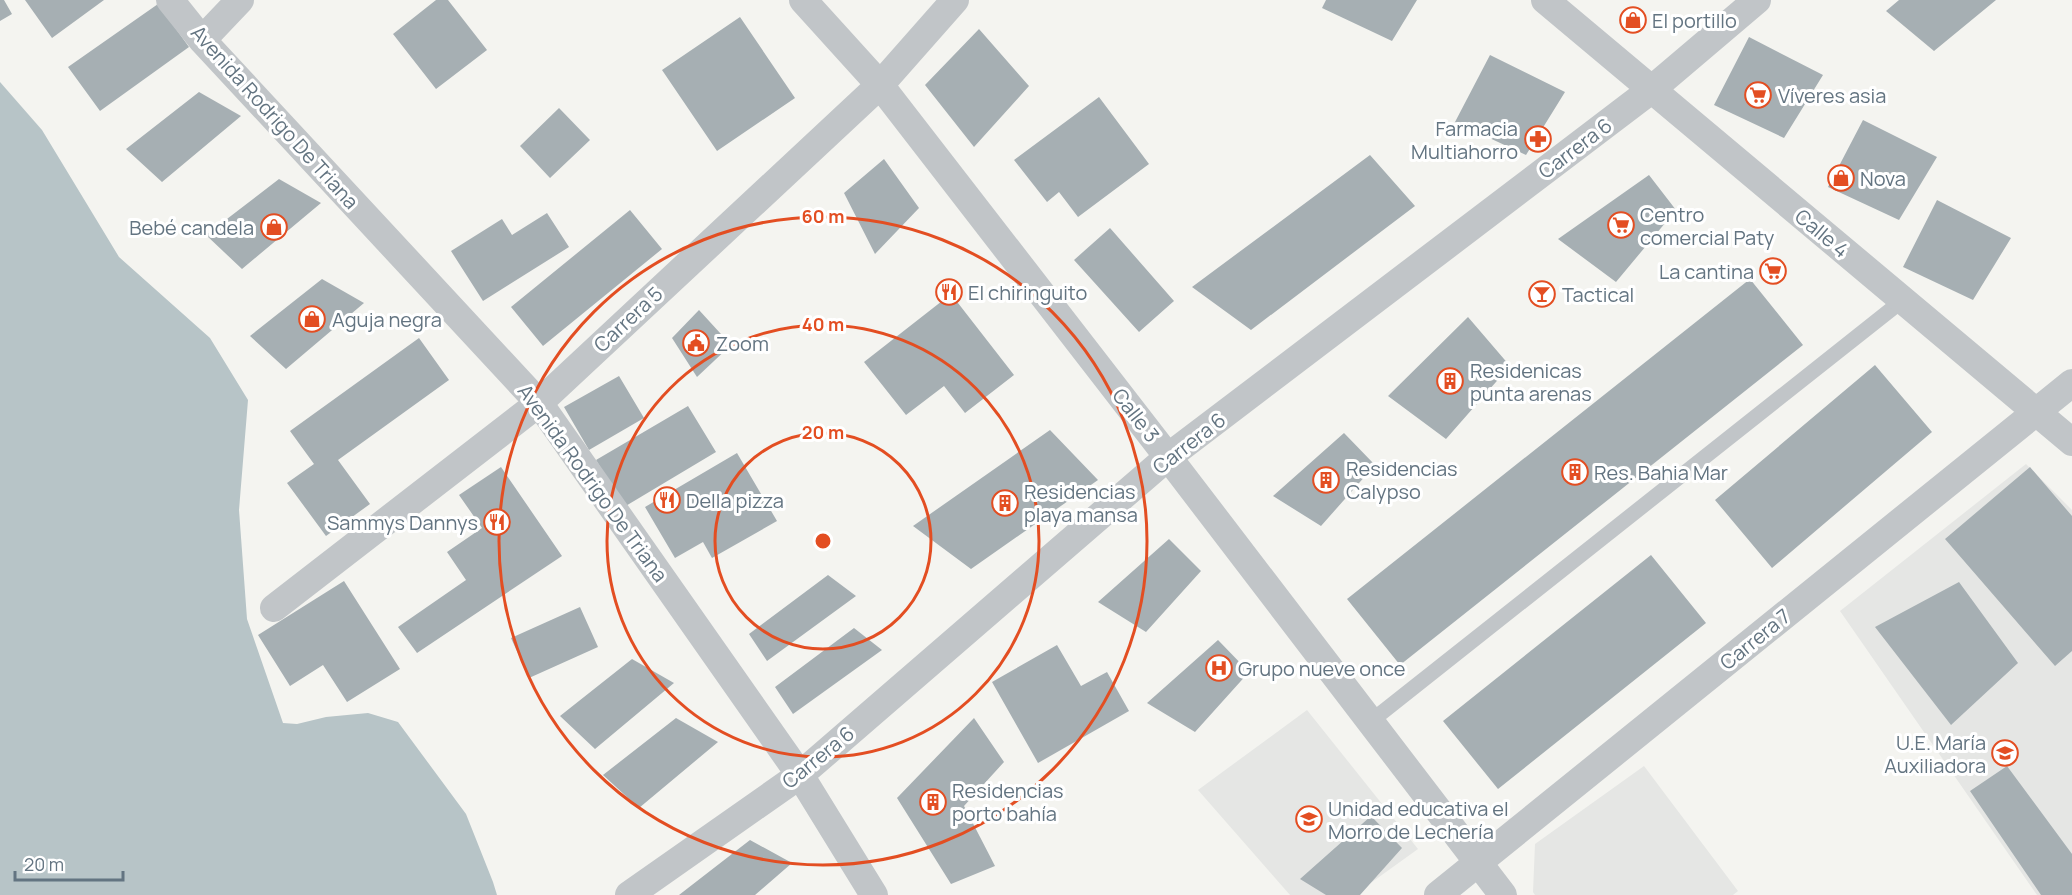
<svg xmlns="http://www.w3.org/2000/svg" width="2072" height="895" font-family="Manrope,sans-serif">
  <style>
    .built { fill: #e5e6e4 }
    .water { fill: #b7c4c7 }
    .building { fill: #a6afb3 }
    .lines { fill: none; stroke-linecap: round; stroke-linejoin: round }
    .service { stroke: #c1c5c8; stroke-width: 15 }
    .minor { stroke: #c1c5c8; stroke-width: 28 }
    .ring { fill: none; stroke: #e34e22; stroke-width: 3 }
    .labels { text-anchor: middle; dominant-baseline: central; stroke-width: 6; stroke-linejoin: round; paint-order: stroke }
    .poi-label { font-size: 20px; fill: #637481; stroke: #fff; text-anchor: start }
    .street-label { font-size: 20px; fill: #637481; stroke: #fff }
    .centre { fill: #e34e22; stroke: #fff; stroke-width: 3 }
    .ring-label { font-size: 18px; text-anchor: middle; font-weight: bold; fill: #e34e22; stroke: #fff; stroke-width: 6; stroke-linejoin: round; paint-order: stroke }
  </style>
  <rect width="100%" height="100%" fill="#f4f4f0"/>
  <path class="built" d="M2026 464 2072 510V895H2037L1840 611Z
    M1307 710 1418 849 1354 895H1290L1198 790Z
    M1644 766 1738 891 1733 895H1535L1533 892 1535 844Z"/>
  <path class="water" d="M0 82 42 130 119 257 210 338 248 400 239 510 247 619 283 723 297 724 326 717 368 713 398 722 466 814 493 882 497 895H0Z"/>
  <path class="building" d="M0 0H4L12 14 0 21Z
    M25 0H104L52 38Z
    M436 0H448L487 50 436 89 393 34Z
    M1326 0H1417L1392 41 1322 8Z
    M1899 0H1996L1934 51 1886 11Z
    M158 4 189 47 100 111 68 67Z
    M740 17 795 98 717 151 662 70Z
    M979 29 1029 86 974 147 925 85Z
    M1749 37 1823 75 1784 138 1714 105Z
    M1490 55 1565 92 1526 155 1455 122Z
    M199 92 241 116 162 182 126 149Z
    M1099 97 1149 164 1078 217 1059 192 1047 202 1014 160Z
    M559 108 590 140 550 178 520 146Z
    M1863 120 1937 157 1899 220 1828 187Z
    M1370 155 1415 206 1251 330 1192 287Z
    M884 159 919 208 875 254 844 193Z
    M1649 175 1676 210 1616 282 1558 239Z
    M279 179 321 203 242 269 206 235Z
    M1937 200 2011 238 1973 300 1903 267Z
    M630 210 662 249 543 346 511 307Z
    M547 213 569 247 483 301 451 251 502 219 512 235Z
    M1110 228 1174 301 1139 332 1074 260Z
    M322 279 364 303 286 369 250 336Z
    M1750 279 1803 345 1400 665 1347 599Z
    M951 294 1014 375 965 413 944 386 906 415 864 362Z
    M699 310 731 345 697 377 672 338Z
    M1468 317 1510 366 1446 439 1388 396Z
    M419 338 449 380 338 460 370 504 326 536 287 483 314 464 290 431Z
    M1875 365 1932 432 1772 568 1715 500Z
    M619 376 644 418 589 450 564 407Z
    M688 406 716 452 624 507 596 460Z
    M1050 430 1098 480 971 569 913 526Z
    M1344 433 1375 465 1321 526 1273 496Z
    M737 453 777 521 712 558 703 542 675 558 645 507Z
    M501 467 562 556 417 653 398 627 466 580 447 552 482 528 459 495Z
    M2030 467 2072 516V651L2055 666 1945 539Z
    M1169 539 1201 571 1146 632 1098 602Z
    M1651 555 1706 623 1498 789 1443 721Z
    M828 575 856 596 767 661 749 634Z
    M344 581 400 669 347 702 323 665 290 686 258 635Z
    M1959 582 2018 663 1951 725 1875 627Z
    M580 607 598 647 529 678 511 638Z
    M854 628 882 650 793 714 775 687Z
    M1218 640 1249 672 1195 732 1147 703Z
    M1057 645 1081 686 1107 672 1129 711 1038 763 992 682Z
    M632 659 674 683 595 749 560 716Z
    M676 718 718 742 639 808 603 775Z
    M974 718 1004 762 964 806 995 866 951 884 897 798Z
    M2007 766 2072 854V895H2041L1970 791Z
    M1371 816 1402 848 1360 895H1326L1300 879Z
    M750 840 792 863 755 895H679Z"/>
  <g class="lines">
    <path class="service" d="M1370 722 1903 300"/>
    <path class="minor" d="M170 0 202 40 539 403 800 775 874 895
      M803 0 880 85 1168 457 1503 895
      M1545 0 2072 442
      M202 40 240 0
      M274 608 539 403 880 85 955 0
      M629 895 800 775 1168 457 1651 90 1757 0
      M1438 895 2072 383"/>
  </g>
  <g class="ring">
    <circle cx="823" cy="541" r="108"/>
    <circle cx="823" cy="541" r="216"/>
    <circle cx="823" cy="541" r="324"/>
  </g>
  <defs>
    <g id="shop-ring" transform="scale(1.35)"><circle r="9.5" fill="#fff" stroke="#e34e22" stroke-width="1.5"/><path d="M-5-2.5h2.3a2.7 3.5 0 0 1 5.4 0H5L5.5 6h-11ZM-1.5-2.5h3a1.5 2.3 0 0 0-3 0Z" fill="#e34e22"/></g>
    <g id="supermarket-ring" transform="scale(1.35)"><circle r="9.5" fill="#fff" stroke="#e34e22" stroke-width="1.5"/><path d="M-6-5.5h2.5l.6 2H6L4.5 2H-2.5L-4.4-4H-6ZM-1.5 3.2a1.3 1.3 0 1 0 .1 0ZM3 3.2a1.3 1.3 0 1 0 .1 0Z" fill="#e34e22"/></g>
    <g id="pharmacy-ring" transform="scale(1.35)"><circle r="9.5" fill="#fff" stroke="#e34e22" stroke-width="1.5"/><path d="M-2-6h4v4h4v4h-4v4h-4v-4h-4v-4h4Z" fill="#e34e22"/></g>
    <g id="restaurant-ring" transform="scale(1.35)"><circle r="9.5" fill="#fff" stroke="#e34e22" stroke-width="1.5"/><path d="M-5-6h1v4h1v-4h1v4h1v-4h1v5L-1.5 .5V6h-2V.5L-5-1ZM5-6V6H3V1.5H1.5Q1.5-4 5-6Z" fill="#e34e22"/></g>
    <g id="bar-ring" transform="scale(1.35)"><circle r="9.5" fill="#fff" stroke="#e34e22" stroke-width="1.5"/><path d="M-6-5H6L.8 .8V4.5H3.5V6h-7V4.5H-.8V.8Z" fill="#e34e22"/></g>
    <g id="civic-ring" transform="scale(1.35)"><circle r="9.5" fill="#fff" stroke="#e34e22" stroke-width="1.5"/><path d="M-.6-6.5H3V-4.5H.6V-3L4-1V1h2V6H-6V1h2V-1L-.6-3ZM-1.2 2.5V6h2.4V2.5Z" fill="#e34e22"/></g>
    <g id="building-ring" transform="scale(1.35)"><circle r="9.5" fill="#fff" stroke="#e34e22" stroke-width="1.5"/><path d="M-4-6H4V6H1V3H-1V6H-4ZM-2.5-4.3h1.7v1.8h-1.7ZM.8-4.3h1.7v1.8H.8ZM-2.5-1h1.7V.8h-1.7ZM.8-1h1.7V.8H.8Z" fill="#e34e22"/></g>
    <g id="hospital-ring" transform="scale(1.35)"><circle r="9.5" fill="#fff" stroke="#e34e22" stroke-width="1.5"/><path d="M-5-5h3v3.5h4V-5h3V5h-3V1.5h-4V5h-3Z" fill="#e34e22"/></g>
    <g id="school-ring" transform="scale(1.35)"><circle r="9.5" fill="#fff" stroke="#e34e22" stroke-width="1.5"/><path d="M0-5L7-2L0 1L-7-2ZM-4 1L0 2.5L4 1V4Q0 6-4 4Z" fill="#e34e22"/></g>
  </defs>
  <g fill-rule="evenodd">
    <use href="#shop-ring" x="1633" y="20"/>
    <use href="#supermarket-ring" x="1758" y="95"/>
    <use href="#pharmacy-ring" x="1538" y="139"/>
    <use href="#shop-ring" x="1841" y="178"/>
    <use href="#supermarket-ring" x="1621" y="225"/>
    <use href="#shop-ring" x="274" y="227"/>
    <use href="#supermarket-ring" x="1773" y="271"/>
    <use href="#restaurant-ring" x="949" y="292"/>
    <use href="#bar-ring" x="1542" y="294"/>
    <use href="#shop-ring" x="312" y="319"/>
    <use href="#civic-ring" x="696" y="343"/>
    <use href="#building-ring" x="1450" y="381"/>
    <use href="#building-ring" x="1575" y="472"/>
    <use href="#building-ring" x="1326" y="480"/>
    <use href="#restaurant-ring" x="667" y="500"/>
    <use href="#building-ring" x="1005" y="503"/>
    <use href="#restaurant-ring" x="497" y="522"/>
    <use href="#hospital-ring" x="1219" y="668"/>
    <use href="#school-ring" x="2005" y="753"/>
    <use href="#building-ring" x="933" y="802"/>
    <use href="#school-ring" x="1309" y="819"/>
  </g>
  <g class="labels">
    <g class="poi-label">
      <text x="1652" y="20">El portillo</text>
      <text x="1778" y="95">Víveres asia</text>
      <text x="1518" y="128" text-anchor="end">Farmacia<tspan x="1518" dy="23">Multiahorro</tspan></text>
      <text x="1860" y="178">Nova</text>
      <text x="1640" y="214">Centro<tspan x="1640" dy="23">comercial Paty</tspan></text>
      <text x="254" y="227" text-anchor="end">Bebé candela</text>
      <text x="1754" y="271" text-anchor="end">La cantina</text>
      <text x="968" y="292">El chiringuito</text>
      <text x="1562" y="294">Tactical</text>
      <text x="332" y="319">Aguja negra</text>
      <text x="716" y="343">Zoom</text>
      <text x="1470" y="370">Residenicas<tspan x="1470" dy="23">punta arenas</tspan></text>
      <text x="1346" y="468">Residencias<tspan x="1346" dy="23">Calypso</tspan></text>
      <text x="1594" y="472">Res. Bahia Mar</text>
      <text x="1024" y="491">Residencias<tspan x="1024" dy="23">playa mansa</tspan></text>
      <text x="686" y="500">Della pizza</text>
      <text x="478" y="522" text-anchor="end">Sammys Dannys</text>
      <text x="1238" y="668">Grupo nueve once</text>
      <text x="1986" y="742" text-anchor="end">U.E. María<tspan x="1986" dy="23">Auxiliadora</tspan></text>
      <text x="952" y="790">Residencias<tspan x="952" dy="23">porto bahía</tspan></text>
      <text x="1328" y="808">Unidad educativa el<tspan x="1328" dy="23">Morro de Lechería</tspan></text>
    </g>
    <g class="street-label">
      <text transform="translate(275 117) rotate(48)">Avenida Rodrigo De Triana</text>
      <text transform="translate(1575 148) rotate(-37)">Carrera 6</text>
      <text transform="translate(1822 233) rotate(40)">Calle 4</text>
      <text transform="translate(628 319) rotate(-43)">Carrera 5</text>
      <text transform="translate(1136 415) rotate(52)">Calle 3</text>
      <text transform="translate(1189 443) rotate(-38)">Carrera 6</text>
      <text transform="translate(593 483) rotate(54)">Avenida Rodrigo De Triana</text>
      <text transform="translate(1755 639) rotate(-39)">Carrera 7</text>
      <text transform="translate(818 757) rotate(-39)">Carrera 6</text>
    </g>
  </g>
  <circle cx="823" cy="541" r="9" class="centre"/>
  <g class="ring-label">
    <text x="823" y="223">60 m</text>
    <text x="823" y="331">40 m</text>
    <text x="823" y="439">20 m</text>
  </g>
  <path d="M15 871v9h108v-9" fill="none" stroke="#637481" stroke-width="3"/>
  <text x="24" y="871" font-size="18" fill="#637481" stroke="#ffffff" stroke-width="4.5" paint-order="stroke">20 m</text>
</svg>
